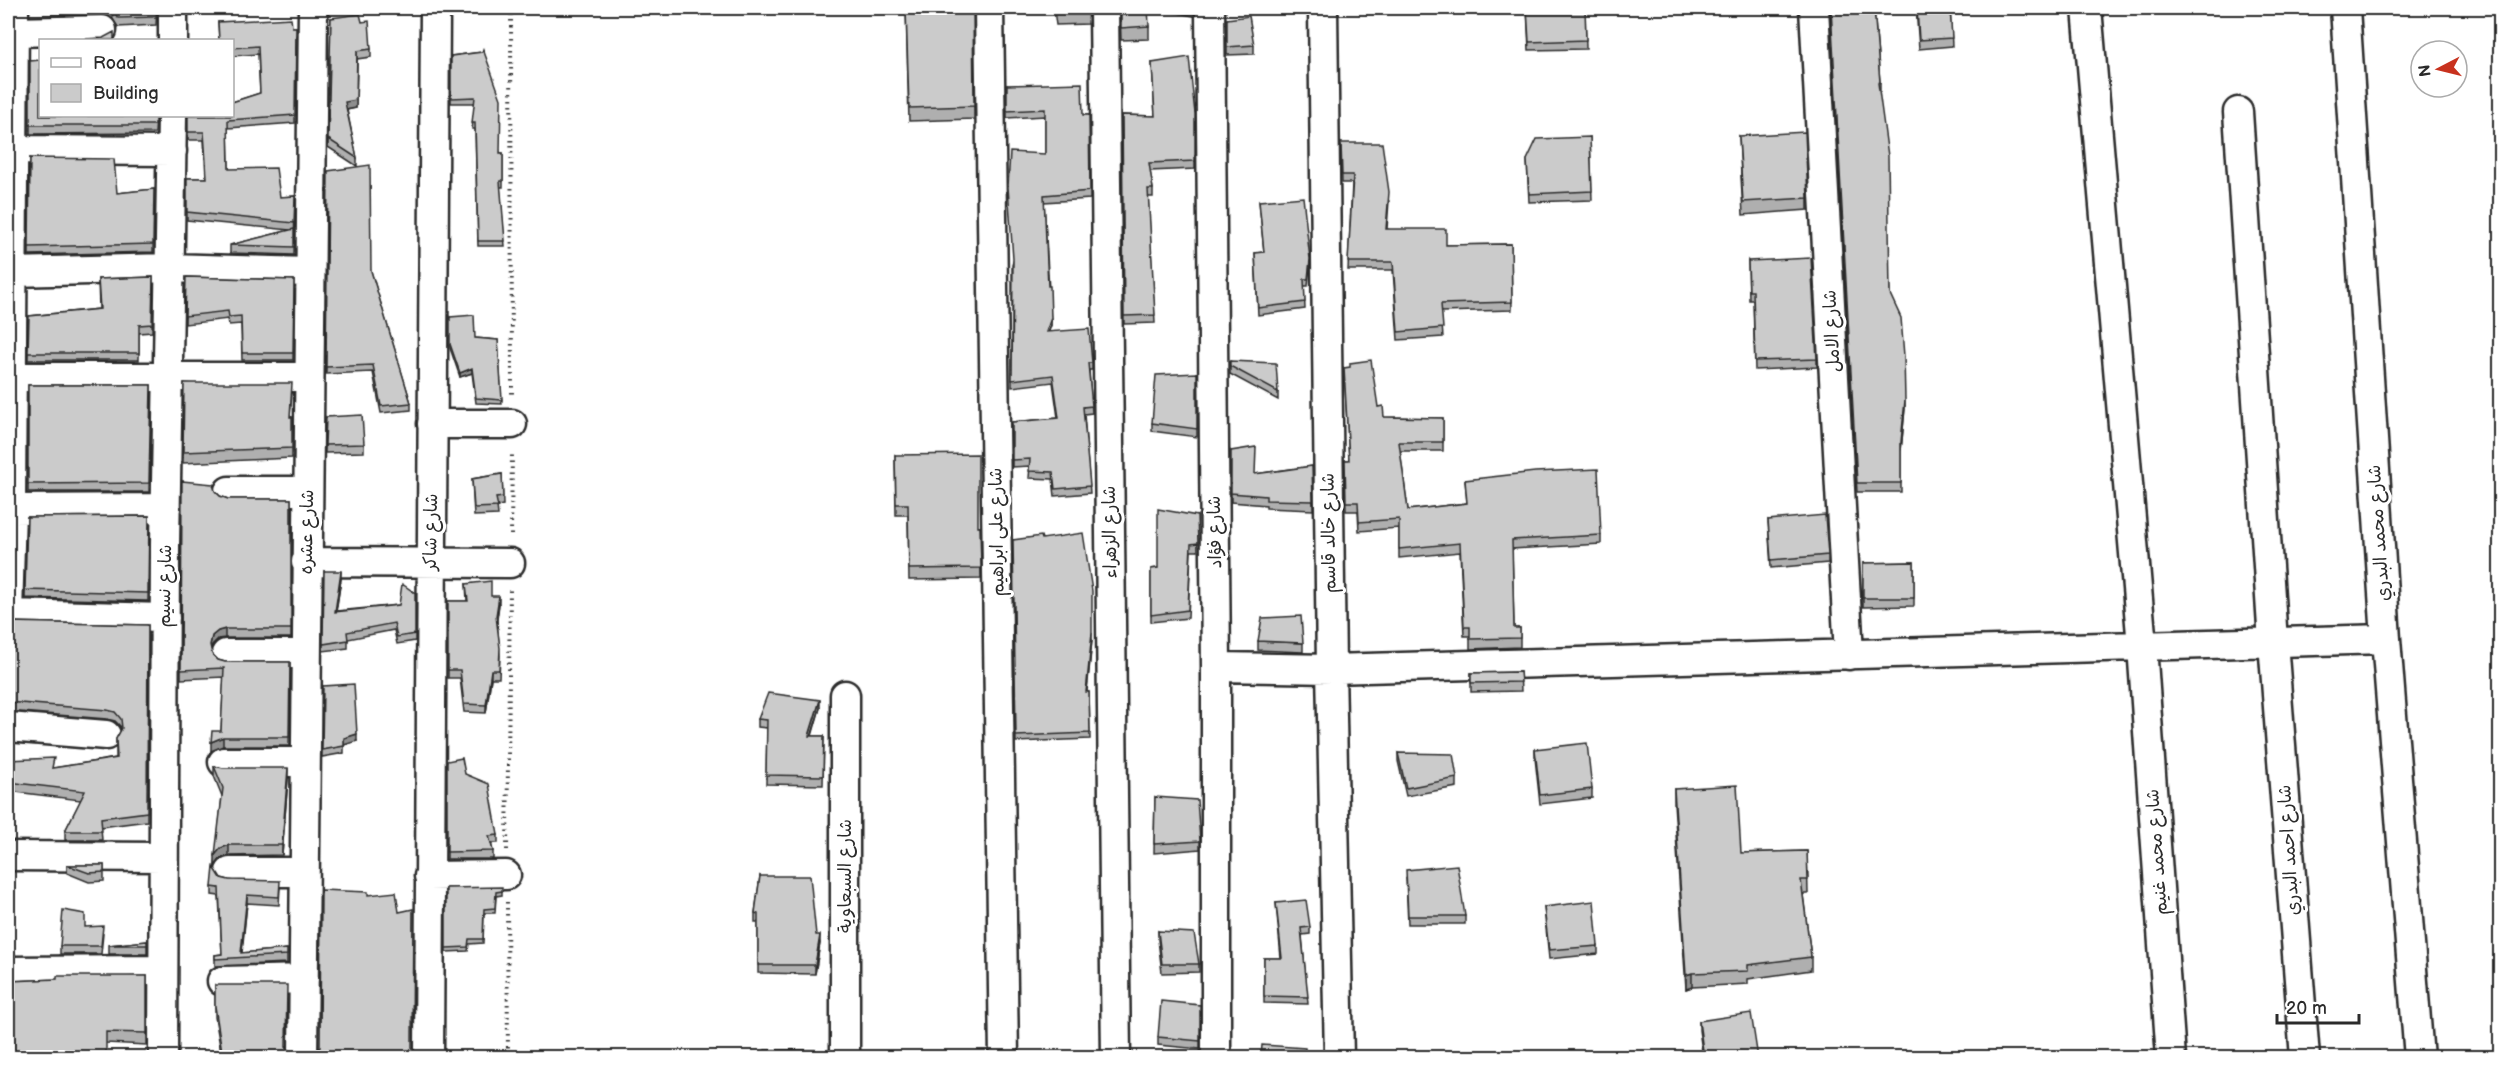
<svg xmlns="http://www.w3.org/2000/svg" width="2508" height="1065" font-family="'Balsamiq Sans','Playpen Sans Arabic',sans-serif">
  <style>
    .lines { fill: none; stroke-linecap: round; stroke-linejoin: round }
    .street-casing { stroke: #2b2b2b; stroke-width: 33 }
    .path { stroke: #2b2b2b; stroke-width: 4; stroke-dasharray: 1.5 4.5; stroke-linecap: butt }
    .street { stroke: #fff; stroke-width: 28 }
    .wall { fill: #afafaf; stroke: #2b2b2b; stroke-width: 1.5 }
    .shaded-wall { fill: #8e8e8e; stroke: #2b2b2b; stroke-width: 1.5 }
    .building { fill: #cbcbcb; stroke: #2b2b2b; stroke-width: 1.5 }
    .labels { text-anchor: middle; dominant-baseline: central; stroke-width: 6; stroke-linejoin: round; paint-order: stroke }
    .street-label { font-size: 18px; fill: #2b2b2b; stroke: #fff }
  </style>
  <rect width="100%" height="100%" fill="#fff"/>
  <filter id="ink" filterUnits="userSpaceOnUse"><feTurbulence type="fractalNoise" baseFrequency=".0167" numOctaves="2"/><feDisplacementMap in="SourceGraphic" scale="12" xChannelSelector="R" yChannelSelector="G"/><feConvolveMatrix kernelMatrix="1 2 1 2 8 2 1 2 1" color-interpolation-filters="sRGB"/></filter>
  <g filter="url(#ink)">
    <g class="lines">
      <g class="street-casing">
        <path id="street" d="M989 8 1004 1058
          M1104 8 1116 1058
          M1210 8 1216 667V1058
          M1323 8 1331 669 1339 1058
          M1814 8 1849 655
          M2087 8 2142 646 2171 1058
          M2345 8 2386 639 2419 1058
          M15 32 102 30
          M173 40V8
          M2238 112 2273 642 2305 1058
          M14 150 172 151
          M13 272 168 268 309 272
          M13 377H308
          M432 424H512
          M229 491H307
          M11 509 166 508
          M306 562 510 563
          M8 614 11 509 14 8
          M8 614 165 618
          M226 654H305
          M1216 667 1331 669 2386 639
          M8 727 106 735
          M223 762H305
          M8 856 163 857
          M230 872H304
          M429 876 506 875
          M8 971 163 970
          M222 981 304 979
          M163 1058 165 545 172 116
          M303 1058 313 8
          M429 1058 435 8
          M845 1058V695"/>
      </g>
      <path class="path" d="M511 8 512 397
        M511 535 512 452
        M507 850 510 590
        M507 902 508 1058"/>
      <use href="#street" class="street"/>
    </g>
    <path class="wall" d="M112 8H157L156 25 118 27 113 19Z
      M906 8H973L974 119 909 121Z
      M1005 8H1089L1088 24 1056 25 1054 10 1006 12Z
      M1120 8 1149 26V39L1121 40Z
      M1151 8H1195L1194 16Z
      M1527 8H1585L1586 49 1529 50Z
      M1830 8H1877H1874L1880 82V91H1879L1890 294 1905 408 1901 451V492H1857Z
      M1916 8H1950L1952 46 1919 49Z
      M331 18 362 22 371 49V57L357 59 356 108 347 110 357 158V166L328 147Z
      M1227 19 1254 45V54L1227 55Z
      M218 22 292 27H296L295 123 228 128 229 169 280 197 295 196 294 255 230 253V245L290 230 187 220V178H206L204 140H188V116L260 93 258 54 232 56V40H219Z
      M482 52 500 153H503V187H500L505 246H478L475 129H472L475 103H451V56Z
      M30 61 156 116 155 133 30 134Z
      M1152 63 1195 114V169L1150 171 1153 189V197H1148L1155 323 1124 324 1122 115 1155 116Z
      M1007 85 1083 115H1089L1090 199 1044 202 1051 325 1049 331 1092 363V370H1089L1092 413 1084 414 1090 493 1055 496 1053 479 1029 478 1030 466 1012 467V422L1058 418 1053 382 1012 387V265L1045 154V116L1007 118Z
      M1739 136 1808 198V210L1743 215Z
      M1590 137 1592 200 1529 202 1527 160Z
      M1341 143 1389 201 1387 229 1446 245 1511 244 1512 310 1441 312 1443 337 1398 340 1393 270H1348L1352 183H1342Z
      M30 158 117 193 154 189 153 252 29 255Z
      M328 171 371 271 411 403V410L381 413 373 372 326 374Z
      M1259 201 1310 266 1308 286H1304L1305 309 1258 315 1255 253 1264 252Z
      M1748 261 1817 359V367L1755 370 1753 300H1749Z
      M153 277 152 332 139 333V360H28L29 316 99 309 98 279Z
      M186 277 294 280 293 360H242L241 324 229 325 228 319 185 324Z
      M450 317 475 338 498 340 502 404 476 403 472 373 460 377 450 348Z
      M1230 361 1278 392V400L1230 374Z
      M1344 368 1378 407 1384 417 1443 418V451H1400L1408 510 1467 503 1465 480 1601 535V544L1512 549 1514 628H1520V647L1470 649V636H1464L1460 552 1399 558V528L1359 531 1358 511H1346L1345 460H1349Z
      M1197 373V437L1152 431V423Z
      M184 383 292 393 290 417H292V458L183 463Z
      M28 385H151L149 492H28Z
      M326 417 364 444V452L325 453Z
      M1231 451 1255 474 1312 466 1313 510 1266 508V505L1231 502Z
      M895 455 978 527H980L981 579 909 580 908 515H896Z
      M502 474 503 505 497 506 498 515 474 516 472 479Z
      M182 481 215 491 220 496 228 499H291V638H225L218 639 212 645 211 649 212 654 218 660 225 662H290L289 746H223L211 751 221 731 224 677 181 679Z
      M149 516 148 601 25 598 27 517Z
      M1197 516 1198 551H1191L1188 618 1151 622V569L1158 568Z
      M1768 520 1828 555V563L1771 568Z
      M1042 539 1092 640 1087 692H1089L1090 739 1016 742 1013 540Z
      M1914 562V606L1863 607V563Z
      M324 571 341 579 336 611 399 605 415 593V641L397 644 394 630 348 639V648L323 651Z
      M466 584 491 596 499 604 497 620 500 656 499 678H491L486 713 464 712 460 678H448V601H467Z
      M8 622 148 625 147 821 101 827 102 840H65V831L81 800 8 791V760L54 768 116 758V739L121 730V727L115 721 107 719 8 711Z
      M1258 641 1303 643V652L1258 650Z
      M1520 672 1521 691 1471 692V673Z
      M323 686 357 741 344 745V753L322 757Z
      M820 708 812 736H824L823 785 766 784 767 728 758 727V719Z
      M1535 749 1592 789V798L1540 804 1535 758Z
      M1398 753 1457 778V787L1406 796 1398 761Z
      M447 761 465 774 498 835V843H491L493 851V859H447Z
      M214 766 223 768 288 778 282 855 229 856 221 858 215 866 222 796 214 776Z
      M1674 789 1741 853 1807 851 1808 894H1803L1811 957V970L1748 979V984L1692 987 1686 989 1674 803Z
      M1155 797 1200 841V849L1154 853Z
      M67 865H104V881L89 882 67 873Z
      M760 876 816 935 820 943 815 974 758 973V922H755V913Z
      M221 878 229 880 280 888 279 905 247 903 242 953 287 949V963L215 966V955L222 954 219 896 212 895V887Z
      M1406 878 1465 916V924H1408Z
      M446 888 502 891V895L496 896 495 913H484L483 943 469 944 468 951 446 952Z
      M1276 903 1310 927V934L1302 935 1308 1004 1264 1003V958H1281Z
      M1544 907 1598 946V954L1549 959Z
      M1158 931 1199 964V972L1162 973 1158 940Z
      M103 934 101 954H60V946Z
      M147 941V954H109V945Z
      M147 976V1045L106 1043 10 1010 9 981Z
      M215 985 287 1047 288 1054 291 1058H222L215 1017Z
      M1200 1005V1049L1158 1045V1037Z
      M1699 1021 1758 1058H1703L1699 1030Z"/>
    <path class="shaded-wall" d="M357 51 356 108 345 110V102Z
      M1051 318V325L1046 339V332Z
      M472 368V373L460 377V373Z
      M1905 400V408L1901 451V442Z
      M341 571V579L335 619V612Z
      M499 596V604L496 624V616Z
      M225 629V638L218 639 212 645 210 653V645L212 636 218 631Z
      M1092 633V640L1086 698V692Z
      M491 670V678L486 713V705Z
      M820 700V708L809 744V736Z
      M357 734V741L344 745V738Z
      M223 737V746L211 751V742Z
      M288 768V778L282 855V845Z
      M229 845V856L221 858 215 866V855L221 848Z
      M247 895V903L241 957Z
      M820 935V943L815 974V965Z
      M1692 973V987L1686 989V975Z"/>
    <path class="building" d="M113 8H157L156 17 118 18 113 10Z
      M906 8H973L974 106 909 108Z
      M1056 8H1088V11L1056 12Z
      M1121 8H1148L1149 26 1121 28Z
      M1527 8H1585L1586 40 1529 42Z
      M1831 8H1874L1880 82 1878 83 1888 156 1890 294 1901 318 1904 356 1905 400 1901 442V483H1857Z
      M1917 8H1950L1952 38 1919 40Z
      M360 14 362 22 369 21 371 49 357 51 356 100 345 102 357 158 328 139 331 18Z
      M1249 16 1254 45 1227 47V19Z
      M291 18 292 27H296L295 115 228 120 229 169 276 168 280 197 295 196 294 223 187 212V178H207L204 132H188V116H232V102L260 93 258 46 232 48V40H219L218 22Z
      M114 32V40H85V39L103 38Z
      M483 49 501 99 500 153H503V181H500L505 241H478L475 123H472L475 97 451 98V56L482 52Z
      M1189 57 1195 114V161L1149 163 1153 189H1148L1155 315 1124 316 1122 115 1155 116 1152 63Z
      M40 60V116H155V125H30V61Z
      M1082 83 1083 115H1089L1090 191 1044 195 1048 286H1050L1051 318 1046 332 1089 329 1092 363H1088L1092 406 1083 407 1090 486 1055 489 1053 472 1029 471 1030 459 1012 460V422L1059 418 1053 375 1012 380 1013 259 1008 187 1010 152 1045 154V109L1007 111V85Z
      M1805 132 1808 198 1743 202 1739 136Z
      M1590 137 1592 191 1529 194 1527 160 1537 139Z
      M1341 143H1382L1389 192 1386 229H1446V245L1511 244 1512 302 1441 304 1443 328 1398 332 1393 262H1348L1353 175H1342Z
      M30 158 114 159 117 193 154 189 153 244 29 247Z
      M370 165 371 271 411 403 381 406 373 365 326 367 328 171Z
      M1303 197 1310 259 1308 279H1304L1305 302 1258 308 1255 253 1264 252 1259 201Z
      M294 229V247L230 245Z
      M1811 258 1817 359 1755 361 1753 291H1749L1748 261Z
      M153 277 152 324 139 325V353H28L29 316 100 309 98 279Z
      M186 277 294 280 293 353H242L241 316 229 317 228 311 185 316Z
      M474 315 475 338 498 340 502 400 476 398 472 368 460 373 450 344V317Z
      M1371 360 1378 407 1383 406 1384 417 1443 418V442H1399L1408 510 1467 503 1465 480 1535 472 1598 469 1601 535 1512 540 1514 628H1520V638L1470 639V627H1464L1460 543 1399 549V519L1359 522 1358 502H1346L1345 460H1349L1344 368 1350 367V363Z
      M1230 361 1276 363 1278 392 1230 366Z
      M1197 373V429L1152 423 1156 375Z
      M184 383H292L290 417H292V448L183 452Z
      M28 385H151L149 483 28 484Z
      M362 415 364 444 325 445 326 417Z
      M1256 447 1255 474 1312 466 1313 501 1266 500V496L1231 493V451Z
      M978 454V527H980L981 568 909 569 908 504H896L895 455Z
      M502 474 503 497 496 498 498 507 474 508 472 479Z
      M182 481 213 484 215 491 220 496 228 499H291V629H225L218 631 212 636 210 645 212 654 218 660 225 662H290L289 737H223L211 742 212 731H221L224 668 181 670Z
      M1158 509 1197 516 1198 543 1191 544 1188 610 1151 615V569L1158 568Z
      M1825 515 1828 555 1771 560 1768 520Z
      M149 516 148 593 25 590 27 517Z
      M1083 533 1092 591V633L1086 692H1089L1090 733 1016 736 1013 540 1041 536 1042 539Z
      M1914 562V598H1863V563Z
      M324 571H341L335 612 399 605 402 584 415 593V634L397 637 394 623 347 632 348 640 323 644Z
      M491 581V596H499L496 616 500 648 499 670H491L486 705 464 704 460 670H448V601H468L466 584Z
      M1301 616 1303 643 1258 641 1262 618Z
      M8 622 148 625 147 812 101 818 102 831H65L85 791 8 782V760L54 758 52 768 117 758 116 739 122 728 121 719 115 712 107 710 8 702Z
      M1520 672 1521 682 1471 683V673Z
      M354 684 357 734 344 738V746L322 750 323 686Z
      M768 693 820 700 809 736H824L823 776 766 775 767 720 758 719Z
      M1587 743 1592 789 1540 795 1535 749Z
      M1398 753 1453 754 1457 778 1406 788Z
      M462 758 465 774 489 784 498 835 489 836 493 851 447 852V761Z
      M214 766 223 768H288L282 845H229L221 848 215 855 223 788Z
      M1737 785 1741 853 1807 851 1808 880H1801L1811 957 1748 965V971L1692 973 1686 975 1674 789Z
      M1155 797 1197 800 1200 841 1154 844Z
      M67 865H104V872L89 873Z
      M1457 865 1465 916H1408L1406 870Z
      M214 867 221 878 229 880 280 881 279 897 247 895 241 953 287 949V955L215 959V955L222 954 219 888 212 887Z
      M760 876H810L816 935H820L815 965H758V914L755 913Z
      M502 887V891L496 892 495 908 484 909 483 939H469L468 947 446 948V888Z
      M321 890 368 892V895L396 892 399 912 413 909 412 1047 418 1058H315L317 1056 320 1047Z
      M1306 900 1310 927 1301 928 1308 997 1264 996V958H1282L1276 903Z
      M1594 901 1598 946 1549 950 1544 907Z
      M63 910 85 914V927L103 926 101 946H60Z
      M1158 931 1194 933 1199 964H1162Z
      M147 941V945H109Z
      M57 976H147V1033L106 1032V1058H8V1009L11 1010 9 981 57 979Z
      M215 985H287L286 1047 288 1054 291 1058H223L215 1006Z
      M1161 1001 1200 1005V1041L1158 1037Z
      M1751 1013 1758 1058H1704L1699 1021Z
      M1262 1045 1305 1048V1058H1261Z
      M765 1050H815L814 1058H765Z"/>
  </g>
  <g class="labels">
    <g class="street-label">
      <text transform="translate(1832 331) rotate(-93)">شارع الامل</text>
      <text transform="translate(307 532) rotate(-89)">شارع عشره</text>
      <text transform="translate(431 532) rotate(-89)">شارع شاكر</text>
      <text transform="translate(997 532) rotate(-91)">شارع على ابراهيم</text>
      <text transform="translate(1110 532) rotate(-91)">شارع الزهراء</text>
      <text transform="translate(1215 532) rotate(-91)">شارع فؤاد</text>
      <text transform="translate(1329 533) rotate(-91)">شارع خالد قاسم</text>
      <text transform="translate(2379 533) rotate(-94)">شارع محمد البدري</text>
      <text transform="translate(165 586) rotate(-89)">شارع نسيم</text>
      <text transform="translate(2289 850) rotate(-94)">شارع احمد البدري</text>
      <text transform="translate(2157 852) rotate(-94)">شارع محمد غنيم</text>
      <text transform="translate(845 876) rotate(-90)">شارع السبعاوية</text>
    </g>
  </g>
  <rect width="2508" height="1065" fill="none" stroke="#fff" stroke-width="30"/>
  <rect x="15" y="15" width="2478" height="1035" fill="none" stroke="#2b2b2b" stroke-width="2" filter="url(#ink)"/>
  <rect x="39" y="39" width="195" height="78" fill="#ffffff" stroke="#aaaaaa" stroke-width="1.5"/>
  <rect x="51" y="58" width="30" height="9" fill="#ffffff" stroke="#aaaaaa" stroke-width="1.5"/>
  <text x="93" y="69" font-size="18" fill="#2b2b2b">Road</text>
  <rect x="51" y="84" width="30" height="18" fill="#cbcbcb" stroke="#aaaaaa" stroke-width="1.5"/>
  <text x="93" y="99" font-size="18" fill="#2b2b2b">Building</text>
  <g transform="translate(2439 69) rotate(263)"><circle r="28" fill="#ffffff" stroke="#aaaaaa" stroke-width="1.5"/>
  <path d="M0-4.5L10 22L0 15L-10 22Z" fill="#c8321e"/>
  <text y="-9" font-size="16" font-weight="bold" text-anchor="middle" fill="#2b2b2b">N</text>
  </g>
  <path d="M2277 1014v9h82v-9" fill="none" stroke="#2b2b2b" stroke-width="3"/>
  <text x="2286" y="1014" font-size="18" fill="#2b2b2b" stroke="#ffffff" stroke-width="4.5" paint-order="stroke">20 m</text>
</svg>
